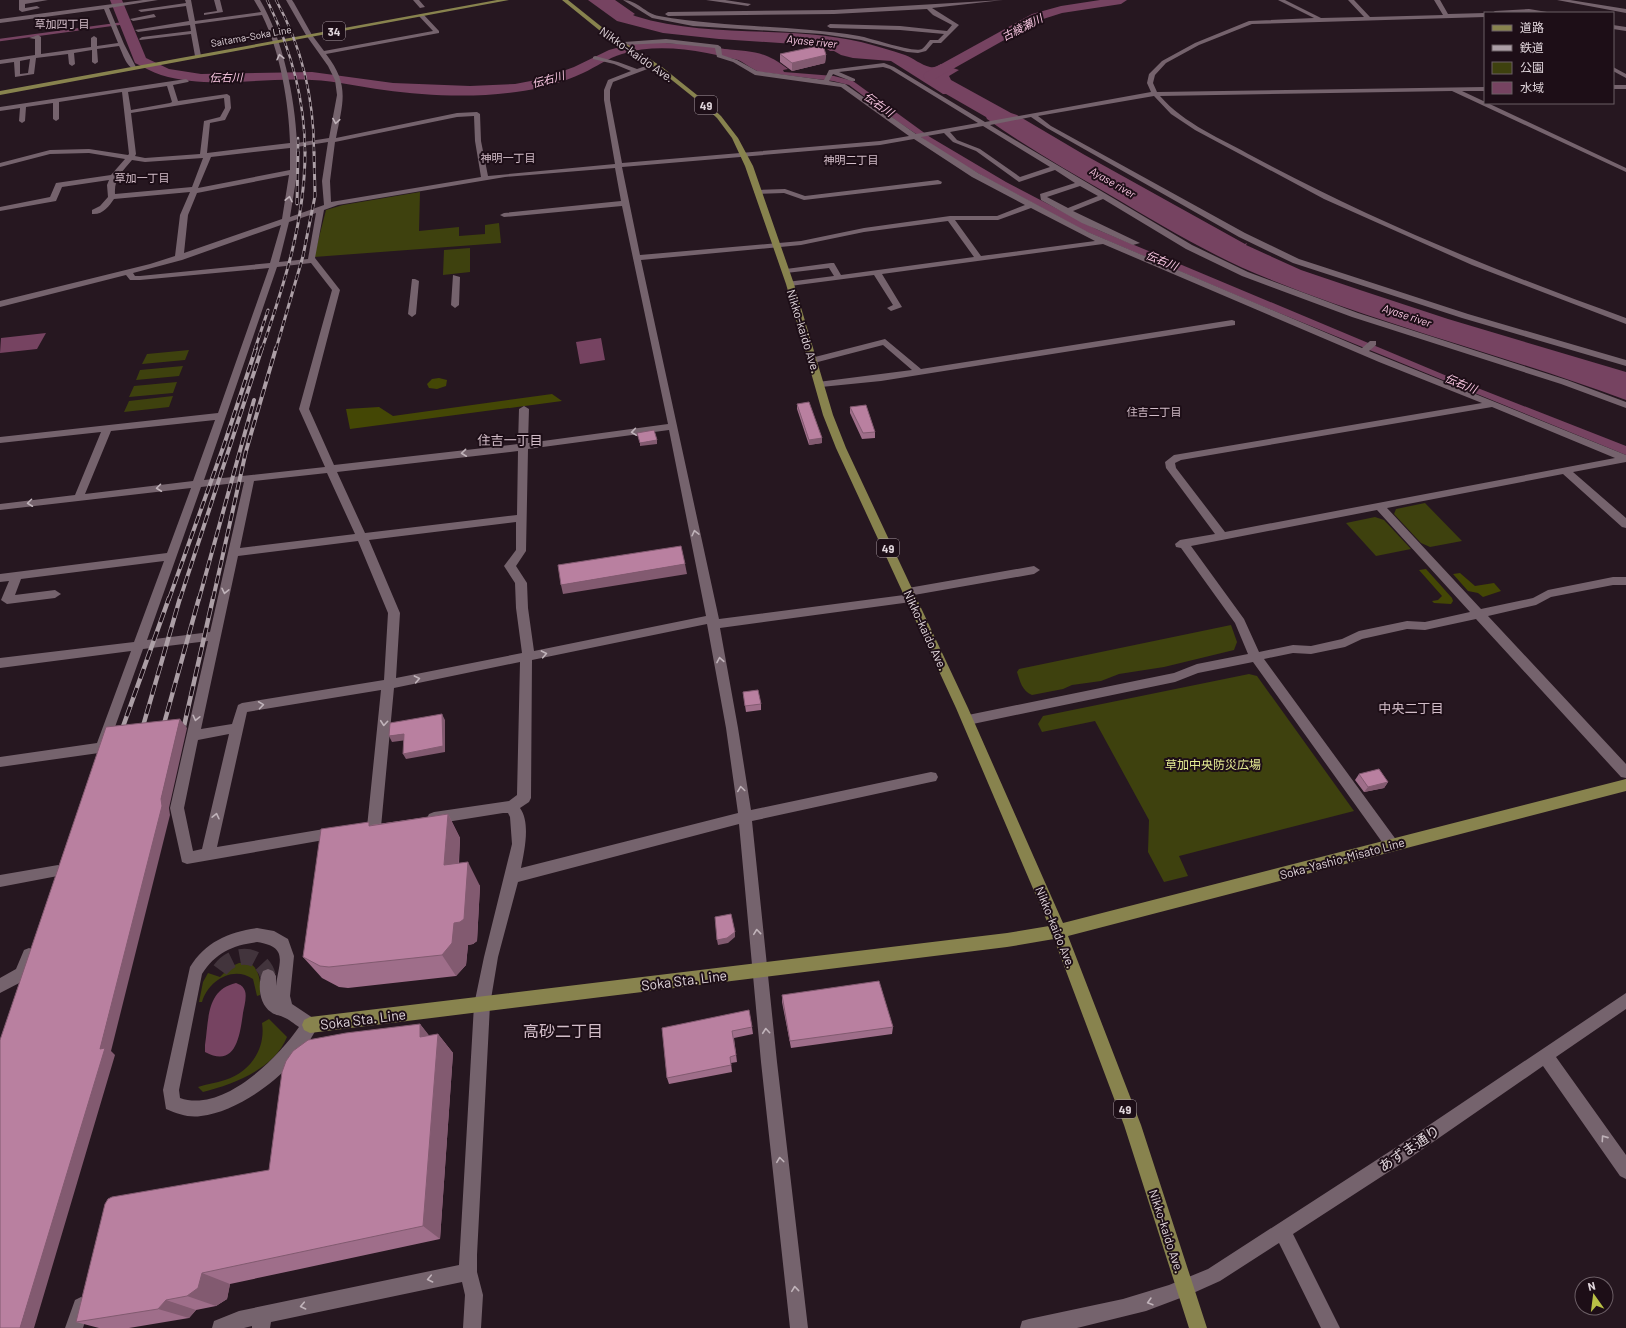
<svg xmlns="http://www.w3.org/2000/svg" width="1626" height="1328" font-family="Barlow,'Noto Sans JP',sans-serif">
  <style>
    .green { fill: #3e410e }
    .forest { fill: #444705 }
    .water { fill: #764361 }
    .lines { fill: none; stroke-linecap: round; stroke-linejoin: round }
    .stream { stroke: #764361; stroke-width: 2.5 }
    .river { fill: #764361; fill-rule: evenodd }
    .minor-tunnel { stroke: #42343c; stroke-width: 16; stroke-dasharray: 16 8; stroke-linecap: butt }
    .minor { fill: #75636d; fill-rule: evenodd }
    .major { fill: #88834e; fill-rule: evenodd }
    .rail-far3-casing { stroke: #ac9fa6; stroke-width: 2.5 }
    .rail-far2-casing { stroke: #ac9fa6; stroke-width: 3 }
    .rail-far1-casing { stroke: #ac9fa6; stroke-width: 4 }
    .rail-casing { stroke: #ac9fa6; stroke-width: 4.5 }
    .rail-far3 { stroke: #1d0e17; stroke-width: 1.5; stroke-dasharray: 4.5; stroke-linecap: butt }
    .rail-far2 { stroke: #1d0e17; stroke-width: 2; stroke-dasharray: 6; stroke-linecap: butt }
    .rail-far1 { stroke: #1d0e17; stroke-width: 2.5; stroke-dasharray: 8; stroke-linecap: butt }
    .rail { stroke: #1d0e17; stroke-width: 3; stroke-dasharray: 10; stroke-linecap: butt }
    .wall { fill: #9f6e8a }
    .shaded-wall { fill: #825a70 }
    .building { fill: #b980a0; stroke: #825a70 }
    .oneway { stroke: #c0b3ba }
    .labels { text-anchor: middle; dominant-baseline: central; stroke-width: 4; stroke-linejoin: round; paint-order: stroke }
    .far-street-label { font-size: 10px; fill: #e0d5db; stroke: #1d0e17 }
    .far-neighbourhood-label { font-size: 11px; fill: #d2bdc8; stroke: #1d0e17 }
    .far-water-label { font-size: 11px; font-style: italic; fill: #f9c7e2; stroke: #1d0e17 }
    .shield { fill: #1d0e17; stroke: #a699a0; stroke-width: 1 }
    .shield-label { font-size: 11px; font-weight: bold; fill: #e0d5db }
    .street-label { font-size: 12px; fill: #e0d5db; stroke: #1d0e17 }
    .park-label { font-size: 12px; fill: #e5ec94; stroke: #1d0e17 }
    .neighbourhood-label { font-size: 13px; fill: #d2bdc8; stroke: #1d0e17 }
    .near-street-label { font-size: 14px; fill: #e0d5db; stroke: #1d0e17 }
    .near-neighbourhood-label { font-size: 16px; fill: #d2bdc8; stroke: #1d0e17 }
  </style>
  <rect width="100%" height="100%" fill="#261720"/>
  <path class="green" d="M420 192 419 231 459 227V236L485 234V225L499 223 501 243 314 257 326 210 343 205Z
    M470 248V272L443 275 444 250Z
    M189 350 185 360 142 364 147 354Z
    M183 366 179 376 136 380 140 370Z
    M177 382 173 393 129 397 134 386Z
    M173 396 169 407 124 412 129 401Z
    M1425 503 1462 541 1430 547 1421 543 1394 514 1396 509Z
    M1375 517 1384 520 1411 549 1376 556 1346 523Z
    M1231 625 1237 642 1234 650 1164 667 1119 674 1101 681 1072 685 1063 689 1032 695C1022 691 1020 681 1017 672L1019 669Z
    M1249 674 1257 676 1354 811 1179 856 1188 876 1164 882 1148 852 1149 820 1095 721 1042 732 1038 724 1043 716Z
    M239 963H250C260 970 261 983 260 995L257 996 253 979C233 965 208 981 202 1002H199L203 982 208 973 220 977 230 967Z
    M269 1019 287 1037C274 1069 234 1084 203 1092L198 1087C207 1084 216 1083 225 1080 250 1072 266 1049 262 1023Z"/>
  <path class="forest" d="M439 378 447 380 446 386 437 389 429 388 427 384 432 379Z
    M552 394 562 401 350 429 346 409 379 407 393 416Z
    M1426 569 1452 598 1453 601 1451 604 1434 603 1432 601 1438 600 1442 596 1419 570Z
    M1460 573 1475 586 1494 583 1501 591 1483 597 1478 593 1468 591 1453 574Z"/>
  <path class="water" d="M588 0H615L635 14 633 15 635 16C708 39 787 25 861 42 876 46 891 50 905 55 913 58 921 65 930 67 934 68 937 66 941 64L959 70 949 76 951 80 1011 113 1017 115 1083 154 1245 244 1247 243 1246 245 1301 270 1360 290 1448 319 1626 372V400C1508 356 1385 326 1269 279 1213 257 1161 225 1110 195 1068 171 1026 147 987 119L986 117 946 94H943L891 61 853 58 841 55 834 51H830L827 49 830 48 824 46 719 39 663 33 617 21Z
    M723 49C752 52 764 50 788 69L783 70 784 72 834 76 853 81 930 137 1006 182 1096 229 1447 376 1626 446V455L1257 304 1085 231 988 179 950 157 897 121 849 85 833 81 759 72C746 66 737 56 722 54Z
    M46 333 37 349 0 353 1 338Z
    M601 338 605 360 580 364 576 342Z
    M236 983C241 985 243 986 245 991 247 997 244 1007 243 1013 240 1035 236 1069 205 1052V1045C209 1019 206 990 236 983Z"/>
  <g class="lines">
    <path class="stream" d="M0 40 125 23"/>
    <path class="river" d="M110 0H122L146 58 169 69 201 74 312 72 393 83 470 86 515 84 541 79 574 67 609 50 631 44 647 42 703 45 741 52 755 56 757 59 750 63C710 53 663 41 622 54 608 58 596 67 583 73 562 83 539 89 516 92 474 98 426 96 384 90 360 87 336 81 312 80 262 77 210 90 161 75 152 72 144 67 135 63Z
      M1100 0H1127L1121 4 1062 13 1040 20 935 79H925L923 76 925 73 1032 14 1061 6Z"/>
    <path class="minor-tunnel" d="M220 970C234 951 261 952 268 976"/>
    <path class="minor" d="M19 0H48L25 4V8L37 6 40 8 22 12 19 10Z
      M143 0H158L109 8 124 44 137 69C127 70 123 54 119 46L97 49 98 62 95 64 92 62V50L74 53 75 64 72 66 69 64 68 54 36 58 34 74 15 77 14 62 0 64V60L35 55V39L29 38 38 35 41 37V54L91 47V38L94 36 97 38V46L118 43 104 9 0 23V19ZM30 59 28 73 20 74V61Z
      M185 0H191L195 21 261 12 254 0H260C283 39 295 97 297 143L329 138 337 95 335 80 328 66 306 35 286 0H292L294 3 312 35 324 51 433 31 418 15 423 14 439 31V33L326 54C350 85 343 102 336 138L457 113 477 112 480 114 481 141 488 176 615 164 604 100V90L608 80 631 71 614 64 593 59V57L595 56 618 62 637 69 655 63 658 65 613 82 610 90V100L622 163 880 141 909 136 841 87 755 75 733 62 717 57 715 48 666 43 622 45V43L624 42 666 39 718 45 721 47 722 55 737 60 757 71 824 80 829 70 884 63 894 67 985 122 1151 92 1147 83 1149 74 1162 61 1195 43 1249 21 1314 18 1278 0H1285L1321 18 1364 17 1348 0H1354L1370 17 1443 15 1434 0H1440L1448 14 1485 13V17L1252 24 1199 45 1166 63 1155 75 1153 83 1157 92 1485 87V91H1462L1626 168V172L1452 91 1160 96C1184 124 1222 139 1254 157 1373 221 1498 272 1626 318V324L1472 265 1324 199 1195 130 1171 114 1154 96 1038 116 1051 126 1245 233 1299 259 1468 314 1626 360V366L1462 318 1293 263 1239 237 1047 128 1031 117 990 125 1192 245 1248 272 1358 313 1567 380 1626 402V408L1561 384 1352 317 1242 276 1186 249 1103 199 1073 211 1140 243 1133 245 1082 223 1041 200 1040 194 1075 183 1055 170 1019 182 976 151 953 142 944 133 921 137 978 173 1088 232 1362 348 1370 341H1376V345L1369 351 1626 455V462L1573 472 1626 518V528L1622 527 1563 474 1387 508 1481 609 1533 598 1548 590 1613 577H1626V585H1613L1551 597 1536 605 1488 616 1626 764V778L1621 777 1476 619 1425 630 1407 629 1362 639 1345 647 1311 654 1293 653 1264 659 1397 841 1399 845 1397 849 1392 851 1387 849 1253 662 1198 673 1175 682 968 725 964 724 962 720 964 716 968 715 1174 673 1197 664 1248 654 1235 623 1181 548 1176 547 1175 544 1180 540 1215 534 1166 468 1165 462 1174 455 1482 403 1379 362 1103 244 882 274 902 307 891 311 887 308 893 305 874 275 790 286H787V282L834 276 829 268 786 273 782 271 786 269 831 263H834L841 275 974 257 948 221 864 232 801 245 641 260 719 619 904 595 902 592 908 588 1034 566 1040 570 1034 574 914 595 917 598 911 602 720 628 738 728 751 810 931 772 936 773 938 777 936 781 931 782 752 821 777 1062 808 1328H790L761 1062 739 824 518 882 498 957 490 1005 477 1255V1272L483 1295 481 1328H463L465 1295 462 1282 271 1322 270 1328H252V1326L244 1328H212L214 1321 239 1311 459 1265 474 1005 484 957 512 844 510 817 508 813H503L434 824 429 822 427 818 429 814 434 812 509 801 517 795 520 662 394 688 381 827 379 831 374 833 369 831 367 827 381 690 247 712 217 847 336 827 341 829 343 833 341 837 187 864 182 862 170 808 208 641 143 649 106 752 0 767V757L97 743 131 651 0 668V658L134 642 164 561 21 579 15 595 55 590 61 594 55 598 7 604 1 600 9 581 0 582V574L167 553 191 488 0 510V504L75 495 101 432 0 443V437L218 413 269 268 140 280H130L126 275 0 307V301L150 264 175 256 180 215 190 192 114 199C109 206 103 215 92 214V210L100 206 108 197 107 185 109 180 62 187 56 201 0 211V207L50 197 56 183 111 175 125 159 89 153 50 154 0 167V163L50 150 89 149 128 155 129 154 122 92 59 102V119L56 121 53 119V103L26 107 25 121 22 123 19 121 20 108 0 111V107L186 79 189 81 188 82 173 85 178 101 227 94 230 96 231 108 225 120 210 123 207 153 290 143C289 103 280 51 262 15L195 24 201 56 198 58 195 56 191 34 140 40 139 39 142 37 191 31 190 25 138 32 135 30 189 21 186 6 141 12 138 10 186 3ZM883 67 890 69 978 123 916 134 845 84 829 81 833 74 851 81H855V79L839 72ZM167 86 172 102 170 103 131 110 128 92ZM224 98 225 108 220 117 204 121 200 154 145 158 135 156 136 154 131 113ZM474 116 475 141 481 177 331 202 330 181 335 142 457 117ZM983 126 1050 167 1020 177 980 149 957 140 950 132ZM914 139 972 177 1025 205 997 216H950L864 228 801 241 640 255 622 167 880 145ZM328 142 322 181 324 205 290 217 297 174V147ZM290 148V170L198 188 211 157ZM203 158 192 187 115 194C114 178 122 172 132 160L145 162ZM615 168 621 201 504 213 500 215 504 217 622 206 668 424 528 443 529 409 524 406 519 409 518 444 334 465 309 409 340 290 315 258 324 210 338 205 505 177ZM289 175 282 219 184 253 188 215 197 193ZM1080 186 1098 196 1068 208 1047 197ZM1031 208 1095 241 981 256 955 220H998ZM316 213 308 259 279 262 289 222ZM281 225 270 263 140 276H135L133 273 182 260ZM311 263 332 290 299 409 325 467 204 480 277 267ZM1492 407 1615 458 1225 532 1176 468 1175 463 1181 460ZM215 420 193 481 85 494 111 431ZM669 430 706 616 534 651 528 608 527 583 516 566 526 551 528 449ZM518 451 517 515 365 533 337 472ZM327 473 355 534 240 548 254 481ZM244 482 210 632 147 640 201 487ZM1377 510 1470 612 1425 622 1407 621 1359 631 1342 639 1311 646 1293 645 1259 652 1244 619 1191 546ZM516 522V550L504 566 515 583 516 608 522 653 396 678 400 613 369 540ZM358 541 388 613 384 680 242 703 238 705 232 724 201 729 238 556ZM707 624 726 728 738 813 521 868C524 852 531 823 520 808L529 802 531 798 532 660ZM229 734 202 849 193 851 184 808 198 740Z
      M214 0H220L223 12 204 15V13L217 11Z
      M413 0H419L425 7 420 8Z
      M623 0C637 0 646 14 659 16 725 28 793 25 859 36 871 38 913 53 922 49 925 47 928 42 930 40H938L944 34 900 30 830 28 827 26 830 24 900 26 947 31 952 25 933 15 927 9 834 14 668 16 665 14 668 12 834 10 1003 0 932 8 959 25 941 43H933L926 51 918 53 907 52 861 40 822 34 693 26 652 18Z
      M706 0H725L751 4 748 6Z
      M1557 0H1570L1626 9V13Z
      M1529 9 1553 13H1492L1495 11Z
      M154 14 156 17 133 21 130 19Z
      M1613 25 1626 27V31L1613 29Z
      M1613 67 1626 74V78L1613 71Z
      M1613 85H1626V89H1613Z
      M938 180 942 182 941 184 804 200 784 193 758 194 754 192 758 190 785 189 805 196Z
      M453 275 460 277 459 305 455 308 451 305Z
      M412 279H415L419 281 416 314 412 317 408 314Z
      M1232 320 1235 321V325L881 381 821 387 816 384 818 382 912 370 883 345 814 363 810 360 811 358 885 339 921 369Z
      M58 865 63 867 65 871 63 875 0 887V875Z
      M257 928 274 931 288 939 294 956 290 996 292 1004 316 1020 318 1025C301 1065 245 1111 201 1116 189 1118 178 1114 166 1109L163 1090 190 967C205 942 229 932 257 928ZM257 942C289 947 279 961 276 986V976L273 971 268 969 263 971C257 983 259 1004 271 1012 274 1015 279 1015 283 1017 289 1019 294 1024 299 1027 277 1059 223 1113 180 1098L179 1090 202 974C215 953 233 945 257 942Z
      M29 948 34 950 36 955 27 979 0 993V978L16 969 24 950Z
      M1626 993V1009L1556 1057 1626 1155V1179L1620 1176 1543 1066 1407 1160 1293 1234 1340 1328H1321L1279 1243 1220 1281 1191 1294 1146 1311 1077 1328H1020L1022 1321 1029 1319 1123 1299 1169 1285 1208 1269 1395 1148Z
      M81 1297 87 1300 90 1306 83 1328H65L75 1300Z"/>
    <path class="major" d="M497 0H509L0 95V91Z
      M562 0H568L608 32 662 67 707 103 721 116 738 138 753 166 794 284 833 415 846 448 968 708 1063 923 1626 779V791L1068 936 1141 1125 1207 1328H1189L1124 1125 1054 939 1007 947 310 1033 304 1030 302 1025 304 1020 310 1017 1007 933 1049 926 956 708 836 448 823 415 786 284 745 166 732 138 717 118 703 105 658 69 604 34Z"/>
    <g class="rail-far3-casing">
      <path id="rail-far3" d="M267 0C290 47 305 100 305 153
        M276 0C302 47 314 101 314 153
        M298 153V138"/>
    </g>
    <g class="rail-far2-casing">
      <path id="rail-far2" d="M297 204 298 152
        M255 349 268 310
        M262 349C284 285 305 221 305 152
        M276 349 303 256 315 196 314 152"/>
    </g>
    <g class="rail-far1-casing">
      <path id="rail-far1" d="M169 599 224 445 256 348
        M180 599 262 348
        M199 599 254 400
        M213 599 246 451 276 348"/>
    </g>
    <g class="rail-casing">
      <path id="rail" d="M162 731 199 598
        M141 733 180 598
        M120 735 169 598
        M182 735 213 598"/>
    </g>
    <use href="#rail-far3" class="rail-far3"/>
    <use href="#rail-far2" class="rail-far2"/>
    <use href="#rail-far1" class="rail-far1"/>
    <use href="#rail" class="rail"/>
  </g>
  <path class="wall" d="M780 54 826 55 825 63 792 71 780 62Z
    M797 404 822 443 809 445 797 409Z
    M850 407 875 432V438L862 439 850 413Z
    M743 692 761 704V710L746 712Z
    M1359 774 1388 782 1384 788 1364 792 1355 780Z
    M448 814 460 838 459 864 480 886 477 941 473 944 468 945 466 965 456 976 348 988 339 987 322 978 303 957 371 825Z
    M782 995 893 1027 892 1034 791 1048 782 1002Z
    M420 1024 429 1036 438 1034 453 1053 440 1239 230 1284 227 1299 216 1306 196 1310 189 1318 129 1328H99L76 1322 269 1170Z
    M752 1027 753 1034 734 1038 737 1062 731 1063 732 1072 669 1084 667 1078 662 1028Z"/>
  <path class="shaded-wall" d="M826 55 825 63 792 71V63Z
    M822 438V443L809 445V440Z
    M657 440V444L640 446V443Z
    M685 564 687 574 563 594 561 585Z
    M442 714 445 720V752L406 759 403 754Z
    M180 719 187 728 169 808 170 815 111 1051 115 1055 34 1328H20L100 1049 161 799Z
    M404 734 407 740 392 742 389 736Z
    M1388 782 1384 788 1364 792 1368 787Z
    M448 814 460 838 457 889 444 865Z
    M468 862 480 886 477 941 473 944 468 945 466 965 456 976 442 955 454 923Z
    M735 932V937L728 943 718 945 717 940Z
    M420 1024 436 1044 420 1037Z
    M438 1034 453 1053 440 1239 423 1226Z
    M202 1273 230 1284 227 1299 216 1306 187 1296Z
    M166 1300 196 1310 189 1318 158 1309Z"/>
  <path class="building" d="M823 45 826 55 792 63 780 54Z
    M809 402 822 438 809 440 797 404Z
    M866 405 875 432 863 433 850 407Z
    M654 430 657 440 640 443 637 433Z
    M681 546 685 564 561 585 558 565Z
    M758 690 761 704 745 706 743 692Z
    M442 714 443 746 403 754 404 734 389 736 390 723Z
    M180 719 161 799 162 806 100 1049 105 1048 20 1328H0V1040L106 727Z
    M1379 769 1388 782 1368 787 1359 774Z
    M448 814 444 865 468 862 464 919 460 922 454 923 452 943 442 955 329 967 320 966 303 957 321 829 369 822V826Z
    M731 914 735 932 727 938 717 940 715 917Z
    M879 981 893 1027 790 1041 782 995Z
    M749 1010 752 1027 732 1031 736 1055 730 1057 731 1065 667 1078 662 1028Z
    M420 1024V1037L438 1034 423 1226 202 1273 198 1288 187 1296 166 1300 158 1309 76 1322 105 1204 108 1199 112 1197 269 1170 282 1072 286 1061 293 1051 308 1040 346 1033Z"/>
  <defs><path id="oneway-chevron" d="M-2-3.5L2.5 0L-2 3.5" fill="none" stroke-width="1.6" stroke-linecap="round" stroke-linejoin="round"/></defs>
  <g class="oneway">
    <use href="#oneway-chevron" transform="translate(280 57) rotate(-103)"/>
    <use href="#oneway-chevron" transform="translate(336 121) rotate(99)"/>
    <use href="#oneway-chevron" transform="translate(289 199) rotate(-78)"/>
    <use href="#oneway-chevron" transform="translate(634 432) rotate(172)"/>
    <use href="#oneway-chevron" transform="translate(464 453) rotate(174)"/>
    <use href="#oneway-chevron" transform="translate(159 488) rotate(173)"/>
    <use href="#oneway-chevron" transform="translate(30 503) rotate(173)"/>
    <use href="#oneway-chevron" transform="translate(695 533) rotate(-103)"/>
    <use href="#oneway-chevron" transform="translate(225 591) rotate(102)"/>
    <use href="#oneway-chevron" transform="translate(544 654) rotate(-11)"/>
    <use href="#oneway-chevron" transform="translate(720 660) rotate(-100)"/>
    <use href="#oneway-chevron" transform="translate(417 679) rotate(-11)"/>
    <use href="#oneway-chevron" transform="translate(261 705) rotate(-8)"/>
    <use href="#oneway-chevron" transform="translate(196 718) rotate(103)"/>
    <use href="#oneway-chevron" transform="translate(384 723) rotate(95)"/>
    <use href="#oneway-chevron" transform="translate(741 789) rotate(-98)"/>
    <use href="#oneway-chevron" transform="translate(216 816) rotate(-77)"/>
    <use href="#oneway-chevron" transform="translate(757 932) rotate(-96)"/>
    <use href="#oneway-chevron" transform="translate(766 1031) rotate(-95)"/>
    <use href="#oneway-chevron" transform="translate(1604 1138) rotate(-125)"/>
    <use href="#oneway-chevron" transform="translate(780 1160) rotate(-97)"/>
    <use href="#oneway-chevron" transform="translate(430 1279) rotate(168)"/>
    <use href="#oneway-chevron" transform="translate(795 1289) rotate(-96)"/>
    <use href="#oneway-chevron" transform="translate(1150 1302) rotate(164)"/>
    <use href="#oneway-chevron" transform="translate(303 1306) rotate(168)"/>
  </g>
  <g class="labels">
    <g class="far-street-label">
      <text transform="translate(251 36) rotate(-10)">Saitama-Soka Line</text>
    </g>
    <g class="far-neighbourhood-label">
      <text x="62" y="23">草加四丁目</text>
      <text x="508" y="157">神明一丁目</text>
      <text x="851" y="159">神明二丁目</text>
      <text x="142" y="177">草加一丁目</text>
      <text x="1154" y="411">住吉二丁目</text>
    </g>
    <g class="far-water-label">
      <text transform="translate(1022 27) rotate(-27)">古綾瀬川</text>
      <text transform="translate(812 41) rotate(6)">Ayase river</text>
      <text transform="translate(226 77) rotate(-1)">伝右川</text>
      <text transform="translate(548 79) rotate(-16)">伝右川</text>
      <text transform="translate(879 104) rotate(35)">伝右川</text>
      <text transform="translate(1113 182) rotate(30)">Ayase river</text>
      <text transform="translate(1162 260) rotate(22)">伝右川</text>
      <text transform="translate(1407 315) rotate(18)">Ayase river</text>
      <text transform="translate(1461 383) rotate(22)">伝右川</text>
    </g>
    <g class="shield">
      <rect x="323" y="22" width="22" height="18" rx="3"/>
      <rect x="695" y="96" width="22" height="18" rx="3"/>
      <rect x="877" y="539" width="22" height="18" rx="3"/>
      <rect x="1114" y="1100" width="22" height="18" rx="3"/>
    </g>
    <g class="shield-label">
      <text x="334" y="31">34</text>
      <text x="706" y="105">49</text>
      <text x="888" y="548">49</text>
      <text x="1125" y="1109">49</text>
    </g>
    <g class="street-label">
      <text transform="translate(637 54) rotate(35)">Nikko-kaido Ave.</text>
      <text transform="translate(804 331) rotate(73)">Nikko-kaido Ave.</text>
      <text transform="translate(926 630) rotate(65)">Nikko-kaido Ave.</text>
      <text transform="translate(1342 858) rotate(-15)">Soka-Yashio-Misato Line</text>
      <text transform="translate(1056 927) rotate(68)">Nikko-kaido Ave.</text>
      <text transform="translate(1167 1231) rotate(72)">Nikko-kaido Ave.</text>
    </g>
    <g class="park-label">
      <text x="1213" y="764">草加中央防災広場</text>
    </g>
    <g class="neighbourhood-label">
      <text x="510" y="440">住吉一丁目</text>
      <text x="1411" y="708">中央二丁目</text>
    </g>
    <g class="near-street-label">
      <text transform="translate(684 980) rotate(-7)">Soka Sta. Line</text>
      <text transform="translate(363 1019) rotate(-7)">Soka Sta. Line</text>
      <text transform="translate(1409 1148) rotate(-34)">あずま通り</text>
    </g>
    <g class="near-neighbourhood-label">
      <text x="563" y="1030">高砂二丁目</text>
    </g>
  </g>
  <rect x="1484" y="12" width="130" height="92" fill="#1d0e17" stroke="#6b5e65"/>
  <rect x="1492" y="25" width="20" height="6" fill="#88834e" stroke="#6b5e65"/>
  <text x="1520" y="32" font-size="12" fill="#e0d5db">道路</text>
  <rect x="1492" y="45" width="20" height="6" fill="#ac9fa6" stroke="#6b5e65"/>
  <text x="1520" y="52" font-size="12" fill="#e0d5db">鉄道</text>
  <rect x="1492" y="62" width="20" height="12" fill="#3e410e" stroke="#6b5e65"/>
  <text x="1520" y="72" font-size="12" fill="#e0d5db">公園</text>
  <rect x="1492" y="82" width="20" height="12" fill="#764361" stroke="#6b5e65"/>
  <text x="1520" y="92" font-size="12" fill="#e0d5db">水域</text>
  <g transform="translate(1594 1296) rotate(346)"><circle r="19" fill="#1d0e17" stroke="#6b5e65"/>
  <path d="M0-3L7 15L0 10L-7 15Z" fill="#b9c046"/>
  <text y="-6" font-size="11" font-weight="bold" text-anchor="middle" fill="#e0d5db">N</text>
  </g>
</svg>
